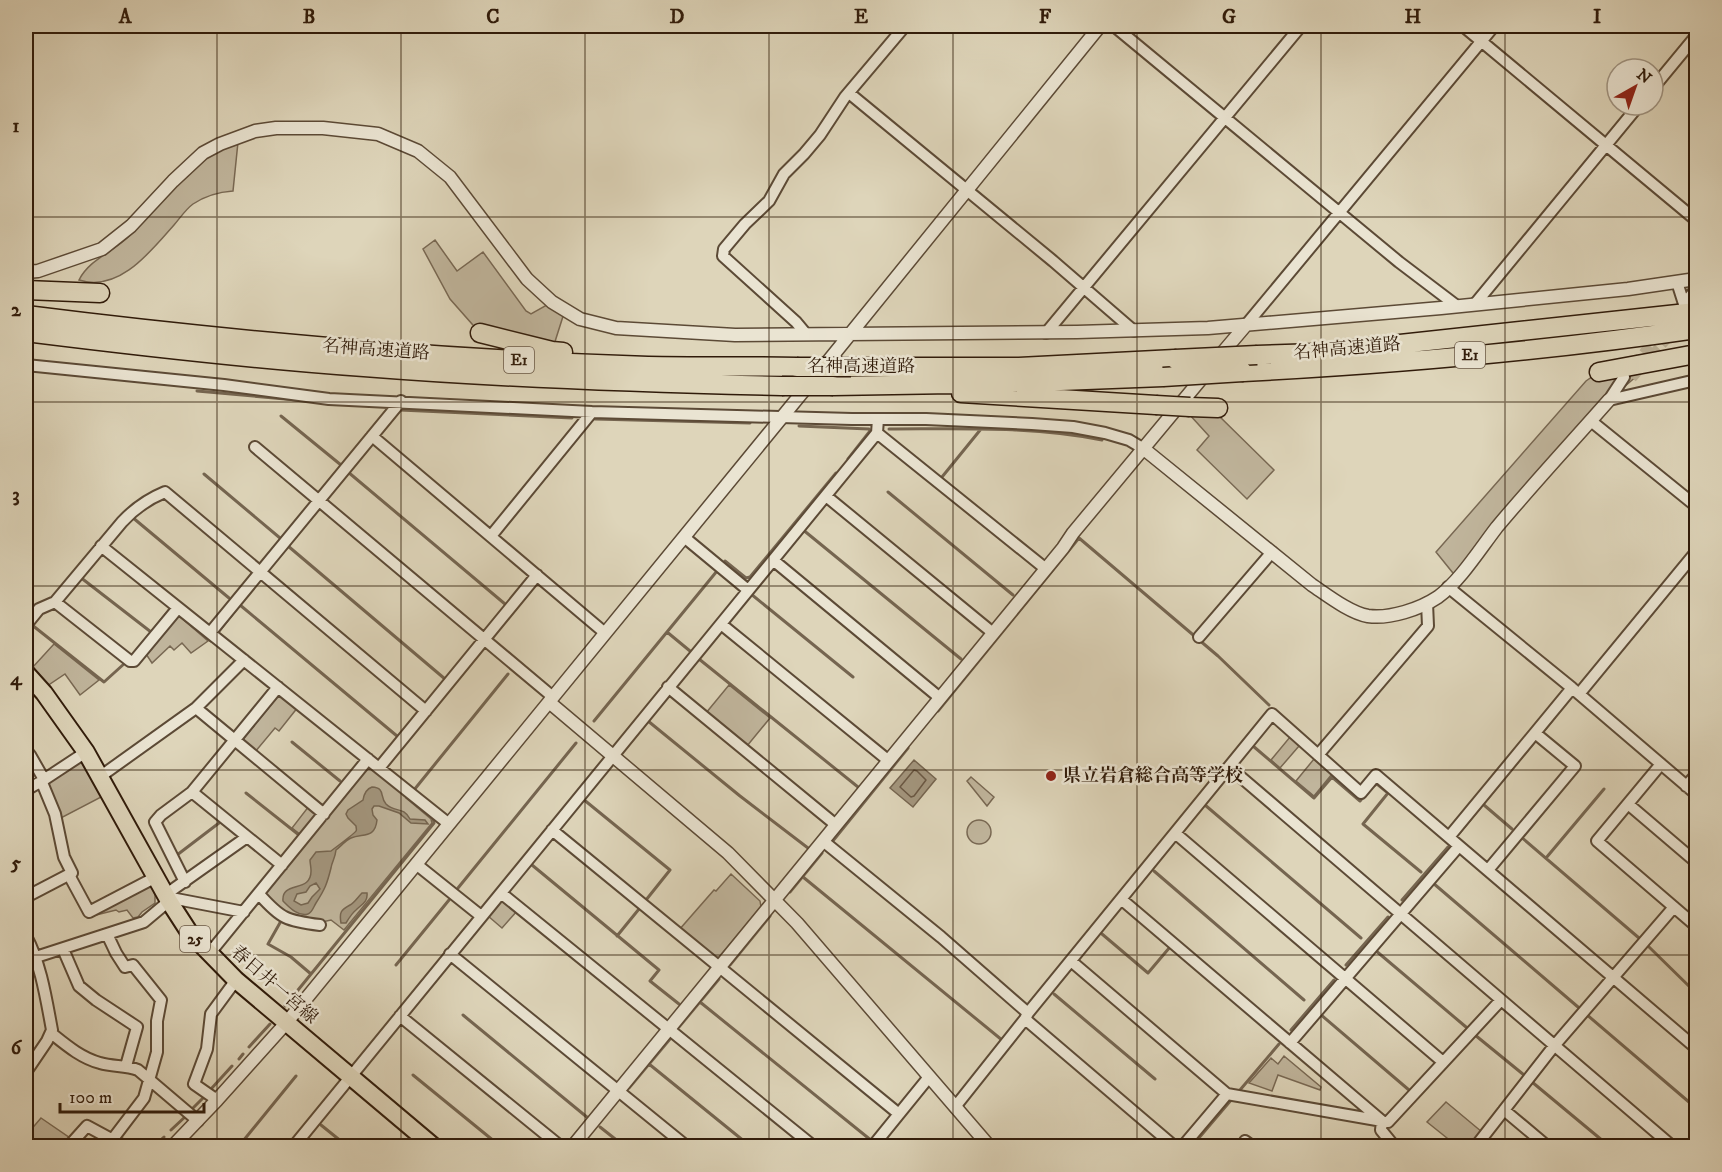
<svg xmlns="http://www.w3.org/2000/svg" width="1722" height="1172" font-family="'IM FELL DW Pica','Noto Serif JP',serif">
  <style>
    .green { fill: #c0b59c; stroke: #786853; stroke-width: 1.5 }
    .water { fill: #a3967e; stroke: #756550; stroke-width: 1.5; fill-rule: evenodd }
    .lines { fill: none; stroke-linecap: round; stroke-linejoin: round }
    .shore { stroke: #6a5844; stroke-width: 1.5 }
    .stream { stroke: #756550; stroke-width: 3 }
    .minor-tunnel { stroke: #bbb097; stroke-width: 10; stroke-dasharray: 10 5; stroke-linecap: butt }
    .minor-casing { stroke: #5c4a36; stroke-width: 14 }
    .tertiary-casing { stroke: #5c4a36; stroke-width: 15 }
    .primary-casing { stroke: #301b0a; stroke-width: 20 }
    .motorway-casing { stroke: #301b0a; stroke-width: 21 }
    .minor { stroke: #eae4d2; stroke-width: 10 }
    .tertiary { stroke: #eae4d2; stroke-width: 12 }
    .primary { stroke: #ded5ba; stroke-width: 16 }
    .motorway { stroke: #ded5ba; stroke-width: 18 }
    .motorway-bridge-casing { stroke: #301b0a; stroke-width: 21; stroke-linecap: butt }
    .motorway-bridge { stroke: #ded5ba; stroke-width: 18 }
    .grid { fill: none; stroke: #301b0a; stroke-width: 1.5; stroke-opacity: 0.55 }
    .poi-dot { fill: #8f2418; stroke: #eae4d2; stroke-width: 2 }
    .labels { text-anchor: middle; dominant-baseline: central; stroke-width: 5; stroke-linejoin: round; paint-order: stroke }
    .shield { fill: #eae4d2; stroke: #685746; stroke-width: 1.5 }
    .shield-label { font-size: 16px; font-weight: bold; fill: #301b0a }
    .street-label { font-size: 18px; fill: #301b0a; stroke: #eae4d2 }
    .poi-label { font-size: 18px; font-weight: bold; fill: #301b0a; stroke: #eae4d2; text-anchor: start }
    .neatline { fill: none; stroke: #301b0a; stroke-width: 2 }
    .grid-label { font-size: 20px; text-anchor: middle; font-weight: bold; fill: #301b0a }
  </style>
  <rect width="100%" height="100%" fill="#ded5ba"/>
  <filter id="stains"><feTurbulence type="fractalNoise" baseFrequency=".00333" numOctaves="4"/><feColorMatrix values="0 0 0 0 .2 0 0 0 0 .09 0 0 0 0 .02 0 0 0 .5 -.17"/></filter>
  <radialGradient id="worn" r=".72"><stop offset=".6" stop-color="#630" stop-opacity="0"/><stop offset="1" stop-color="#630" stop-opacity=".3"/></radialGradient>
  <path class="green" d="M238 142 233 191C218 192 205 196 193 204 186 209 180 218 174 225 151 251 119 293 79 280 89 260 111 253 127 238 146 220 161 197 179 179 196 163 217 151 238 142Z
    M435 240 457 271 483 252 526 311 531 314 552 302 565 310 552 351 480 333 450 299 423 249Z
    M1653 362 1609 400 1457 578 1436 552 1586 381 1599 372Z
    M1189 414 1218 415 1274 470 1247 499 1197 450 1209 436Z
    M178 615 208 641 191 653 182 643 174 650 170 646 152 663 146 654Z
    M54 644 99 680 80 695 65 674 47 686 32 668Z
    M729 685 770 718 747 746 706 713Z
    M282 694 298 707 279 731 275 728 255 752 244 743V738L279 695Z
    M1290 737 1299 746 1280 768 1271 760Z
    M82 757 105 795 59 819 45 781Z
    M1314 759 1332 774 1314 796 1296 781Z
    M371 766 407 797 406 798 431 819 432 823 344 930 331 920 322 922 289 916 263 893 367 767Z
    M971 777 994 797 987 806 967 781Z
    M309 806 316 812V817L301 835 292 828Z
    M967 832a12 12 0 1 1 24 0a12 12 0 1 1-24 0Z
    M731 874 760 901 761 907 719 957 714 958 679 930 714 890 716 891Z
    M147 886 153 888 155 895V903L142 912 138 917 133 918 127 910 119 912 116 910 96 915V913Z
    M500 902H505L517 911 502 928 488 916Z
    M1284 1056 1321 1087 1320 1090 1278 1075 1272 1091 1249 1083 1271 1058 1278 1064Z
    M1446 1102 1482 1132 1470 1146H1457L1427 1122Z
    M41 1118 70 1138 63 1146H26V1130L29 1132Z"/>
  <path class="water" d="M914 760 936 779 913 807 890 788Z
    M372 787C386 788 379 796 386 804 395 813 403 806 410 819L425 820 428 824 411 823 399 813 379 806H374L372 809 373 815 377 820C375 839 363 833 351 838 346 840 340 847 336 850 335 859 332 861 331 868 327 884 325 889 316 903 314 906 312 913 308 914 298 917 289 907 283 901 281 880 312 894 311 870 311 867 310 863 310 860L316 852 331 851C335 848 355 833 356 831 357 830 356 828 356 826L348 818 346 814 348 810 363 800C364 794 366 789 372 787ZM316 883 320 889 312 897 308 903 301 905 294 901 297 894 306 892 310 886Z
    M362 893H367C368 902 362 904 356 910 352 913 349 918 346 923H341C339 912 341 910 350 905 354 903 358 897 362 893Z"/>
  <g class="lines">
    <path class="shore" d="M914 770 917 771 926 780 914 796 911 797 900 787Z"/>
    <path class="stream" d="M197 391 308 401
      M400 410 572 418
      M281 416 341 465
      M595 419 750 423
      M799 426 869 429 870 431 848 459
      M889 429C960 429 1033 426 1102 440
      M348 472 505 604
      M204 474 280 538
      M942 477 981 429
      M888 492 1013 595
      M132 517 229 598
      M802 529 961 659
      M288 546 445 679
      M725 561 746 578 750 577 836 473
      M80 577 151 632
      M751 594 853 677
      M240 605 397 736
      M180 616 211 641 212 640
      M26 631 32 625 104 682 125 663
      M219 631 241 603
      M667 632 690 651
      M137 650 170 609
      M699 659 858 787
      M938 711 1079 538 1218 656 1269 705
      M594 721 717 571 721 574
      M648 721 740 796 808 848
      M1545 729 1554 718
      M292 742 340 781
      M1253 746 1314 798 1332 777 1360 801 1364 796
      M1372 787 1377 784 1388 793 1363 824 1421 872
      M414 790 508 674
      M246 793 299 835
      M583 799 670 870 646 900
      M1205 805 1361 938
      M1484 805 1512 829
      M1459 833 1534 742
      M1520 836 1639 938
      M832 842 908 748
      M177 855 219 823
      M1546 858 1604 789
      M532 865 659 970 650 981 679 1004
      M1154 871 1304 1000
      M803 877 1002 1040
      M1433 883 1578 1007
      M458 888 576 743
      M790 892 822 853
      M1402 900 1448 847
      M281 921 268 944 291 957 311 974
      M1102 934 1148 973 1170 947
      M617 936 639 909
      M1647 945 1696 993
      M1375 950 1466 1027
      M396 965 449 900
      M730 965 770 916
      M1346 965 1388 917
      M1054 994 1155 1079
      M700 1002 872 1141
      M285 1006 434 823 433 818 414 803
      M1320 1014 1409 1090
      M1586 1014 1696 1108
      M463 1015 588 1118
      M679 1027 719 979
      M1291 1030 1334 980
      M1475 1035 1524 1075
      M249 1047 270 1024
      M239 1059 243 1054
      M649 1064 750 1146
      M413 1075 500 1146
      M1532 1082 1609 1146
      M629 1088 670 1039
      M211 1089 232 1066
      M1240 1090 1279 1044
      M192 1109 203 1098
      M321 1125 347 1146
      M600 1127 624 1146
      M171 1130 186 1116
      M569 1142 610 1092
      M154 1146 164 1137
      M239 1146 296 1076
      M1192 1146 1232 1099"/>
    <path class="minor-tunnel" d="M1634 365 1658 335
      M1632 378 1671 334"/>
    <g class="minor-casing">
      <path id="minor" d="M1114 26 1399 262 1457 306
        M1463 26 1696 220
        M1653 88 1696 36
        M849 93 1053 261 1134 331
        M1677 282 1684 304
        M1475 304 1639 105
        M1684 304 1696 289
        M1246 325 1494 26
        M1046 333 1301 26
        M806 334 796 322 723 256 724 249 745 224 769 201 784 174 804 154 820 135 845 97 905 26
        M26 365 224 385 329 399 592 412 852 419H926L1032 424 1073 427 1105 433 1129 440 1144 449
        M1609 400 1696 380
        M1609 400 1624 377
        M1591 421 1696 506
        M877 433 1046 569
        M372 436 605 633
        M255 447 553 697
        M826 496 993 633
        M491 536 592 412
        M684 537 748 590
        M101 546 449 824
        M773 560 940 698
        M1448 587 1572 688 1696 794
        M55 602 122 522C134 509 148 499 165 492L426 711
        M721 624 889 761
        M26 625 39 609 55 602 130 661H134L178 608
        M210 633 401 401
        M1199 637 1272 552
        M668 687 836 825
        M1579 694 1696 552
        M196 708 244 660
        M26 750 30 755 42 776 43 785 55 814 64 857 72 873 26 897
        M1318 755 1428 626 1427 603
        M1661 764 1597 841 1696 926
        M1229 767 1672 1146
        M379 768 537 575
        M101 776 196 708 324 814
        M1686 786 1696 775
        M26 790 42 781 86 752
        M192 792 282 865
        M1628 804 1696 862
        M552 830 899 1114
        M1175 833 1443 1062
        M1449 837 1572 688
        M823 841 941 937 1028 1013
        M416 864 481 916
        M1488 870 1575 766 1535 733
        M69 875 89 912 156 877
        M185 882 155 822 161 815 192 792 278 687
        M501 893 813 1146
        M259 894C281 919 287 921 320 925
        M165 895 247 837
        M166 897 244 912
        M1121 899 1382 1121 1381 1130 1394 1146
        M107 934 116 953 125 967 133 965 161 1000 157 1021V1052L144 1098 112 1140
        M26 936C41 964 46 998 52 1030L47 1041 26 1072
        M63 949 79 986 96 1000 137 1027 126 1066
        M209 954 368 759
        M450 954 686 1146
        M36 957 144 922 169 901
        M1071 961 1227 1094 1388 1122 1501 1000
        M400 1016 560 1146
        M1025 1019 1174 1146
        M51 1033C66 1045 81 1058 100 1063 113 1067 126 1065 138 1070L198 1121
        M1290 1043 1459 846
        M217 1100 194 1084 207 1049 211 1014 236 980
        M955 1107 1025 1019 1028 1013 1272 714 1361 793 1376 775 1696 1048
        M1504 1110 1547 1146
        M1245 1141 1252 1146
        M69 1146 87 1126 124 1146
        M294 1146 877 433 878 419
        M873 1146 929 1077
        M1183 1146 1227 1094
        M1476 1146 1554 1046 1674 907"/>
    </g>
    <g class="tertiary-casing">
      <path id="tertiary" d="M26 272 38 271 102 249 131 226 173 181 203 153 220 144 255 131 276 128H323L378 134 418 151 450 177 527 279 552 302 580 319 616 328 735 335 1077 332 1208 328 1441 308 1628 289 1696 279
        M1218 358 1246 325
        M821 370 1100 26
        M1144 449 1312 585C1327 595 1350 613 1368 616 1390 619 1420 609 1438 597 1460 581 1480 549 1497 527 1533 484 1572 442 1609 400
        M549 702 728 853 797 923 989 1146
        M173 1146 217 1100 287 1022 810 383
        M573 1146 1063 548 1073 533 1207 372"/>
    </g>
    <g class="primary-casing">
      <path id="primary" d="M26 673 44 693 86 752 169 901 189 932 236 980 433 1146"/>
    </g>
    <g class="motorway-casing">
      <path id="motorway" d="M26 290 100 293
        M26 315C232 341 440 359 648 366 698 367 748 366 797 367
        M26 332C138 346 251 359 364 367 503 378 643 383 782 386
        M480 333 552 351 563 352
        M1257 355 1317 353 1696 312
        M851 367H1019L1175 359
        M1243 372C1394 364 1546 351 1696 329
        M1599 372 1696 354
        M833 386 1012 383 1163 377
        M961 393 1156 405
        M1190 407 1218 408"/>
    </g>
    <use href="#minor" class="minor"/>
    <use href="#tertiary" class="tertiary"/>
    <use href="#primary" class="primary"/>
    <use href="#motorway" class="motorway"/>
    <g class="motorway-bridge-casing">
      <path id="motorway-bridge" d="M1175 359 1257 355
        M797 367H851
        M1163 377 1243 372
        M782 386H833
        M1156 405 1190 407"/>
    </g>
    <use href="#motorway-bridge" class="motorway-bridge"/>
  </g>
  <path class="grid" d="M217 26V1146M401 26V1146M585 26V1146M769 26V1146M953 26V1146M1137 26V1146M1321 26V1146M1505 26V1146M26 217H1696M26 402H1696M26 586H1696M26 770H1696M26 955H1696"/>
  <circle class="poi-dot" cx="1051" cy="776" r="6"/>
  <g class="labels">
    <g class="shield">
      <rect x="1455" y="342" width="30" height="26" rx="4.5"/>
      <rect x="504" y="347" width="30" height="26" rx="4.5"/>
      <rect x="180" y="926" width="30" height="26" rx="4.5"/>
    </g>
    <g class="shield-label">
      <text x="1470" y="355">E1</text>
      <text x="519" y="360">E1</text>
      <text x="195" y="939">25</text>
    </g>
    <g class="street-label">
      <text transform="translate(1347 349) rotate(-5)">名神高速道路</text>
      <text transform="translate(376 350) rotate(4)">名神高速道路</text>
      <text x="861" y="367">名神高速道路</text>
      <text transform="translate(274 985) rotate(41)">春日井一宮線</text>
    </g>
    <g class="poi-label">
      <text x="1063" y="776">県立岩倉総合高等学校</text>
    </g>
  </g>
  <rect width="1722" height="1172" fill="none" stroke="#ded5ba" stroke-width="66"/>
  <g transform="translate(1635 87) rotate(40)"><circle r="28" fill="#eae4d2" stroke="#a09482" stroke-width="1.5"/>
  <path d="M0-4.5L10 22L0 15L-10 22Z" fill="#8f2418"/>
  <text y="-9" font-size="16" font-weight="bold" text-anchor="middle" fill="#301b0a">N</text>
  </g>
  <path d="M60 1103v9h144v-9" fill="none" stroke="#301b0a" stroke-width="3"/>
  <text x="69" y="1103" font-size="18" fill="#301b0a" stroke="#eae4d2" stroke-width="4.5" paint-order="stroke">100 m</text>
  <rect x="33" y="33" width="1656" height="1106" class="neatline"/>
  <g class="grid-label">
    <text x="125" y="23">A</text>
    <text x="309" y="23">B</text>
    <text x="493" y="23">C</text>
    <text x="677" y="23">D</text>
    <text x="861" y="23">E</text>
    <text x="1045" y="23">F</text>
    <text x="1229" y="23">G</text>
    <text x="1413" y="23">H</text>
    <text x="1597" y="23">I</text>
    <text x="16" y="132">1</text>
    <text x="16" y="316">2</text>
    <text x="16" y="501">3</text>
    <text x="16" y="685">4</text>
    <text x="16" y="869">5</text>
    <text x="16" y="1054">6</text>
  </g>
  <rect width="100%" height="100%" filter="url(#stains)"/>
  <rect width="100%" height="100%" fill="url(#worn)"/>
</svg>
